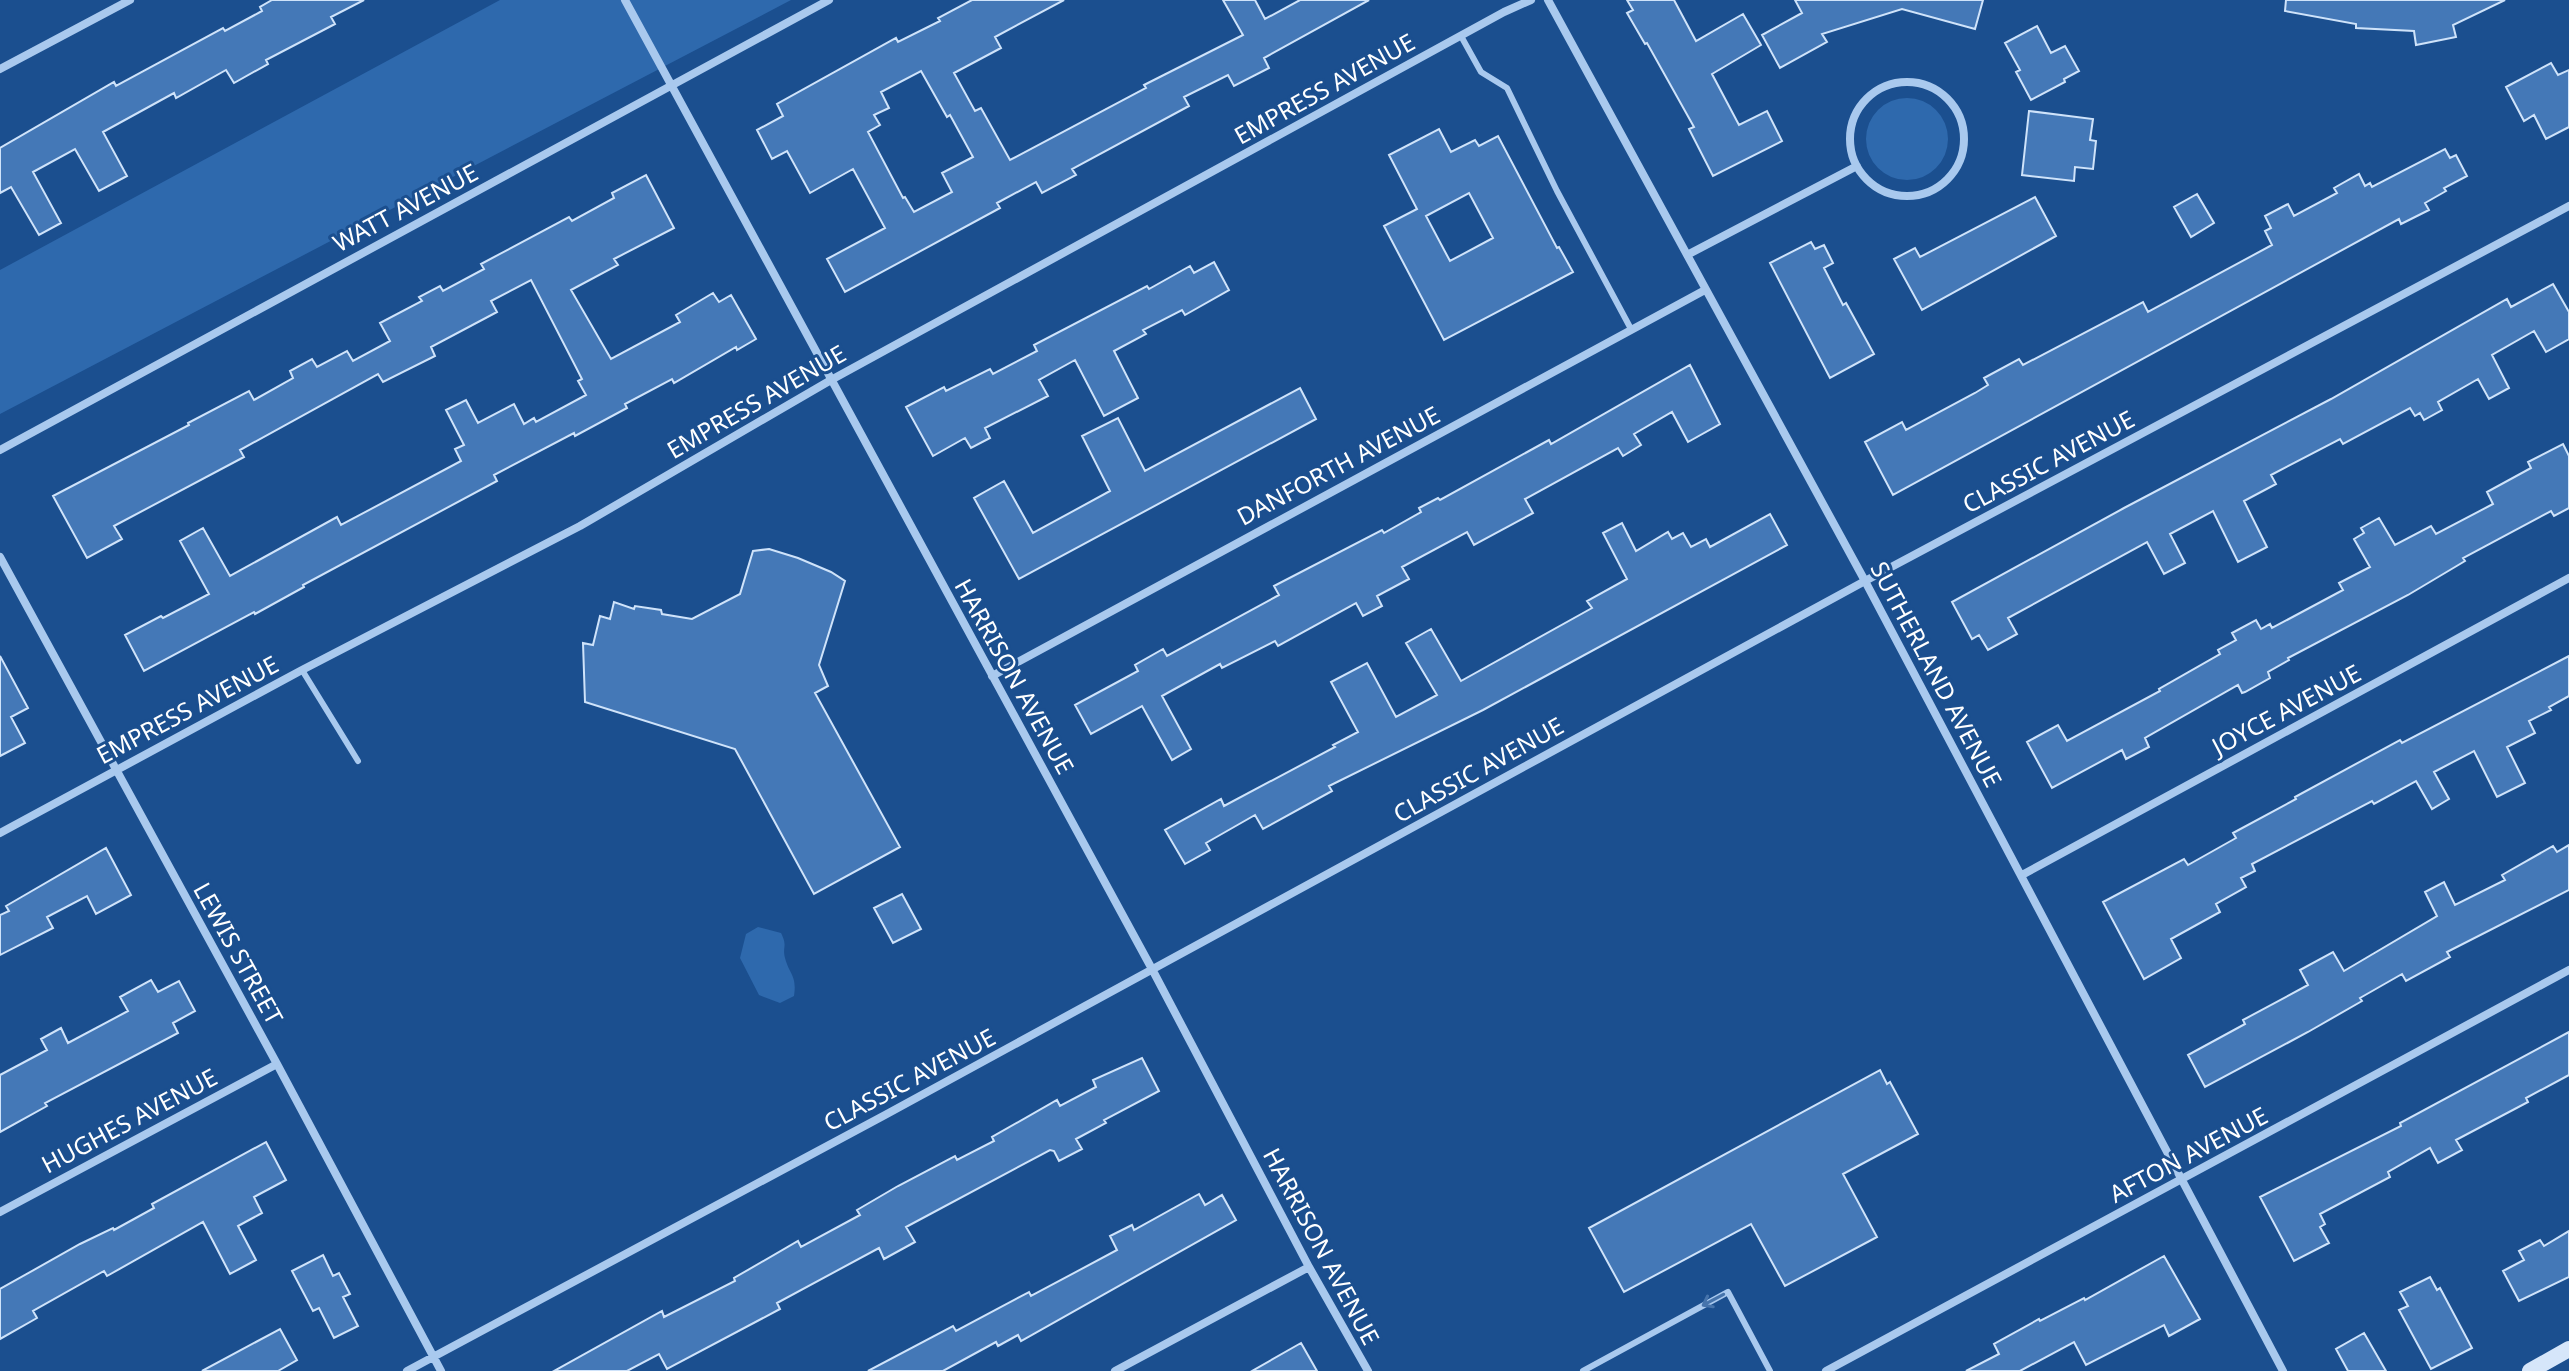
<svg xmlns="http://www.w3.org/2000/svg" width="2569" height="1371" font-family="'Noto Sans',sans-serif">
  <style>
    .green { fill: #2e69ad }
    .building { fill: #4478b7; stroke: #cfe3fa; stroke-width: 2; fill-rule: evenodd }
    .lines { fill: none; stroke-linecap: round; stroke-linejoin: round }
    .service { stroke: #a9c9ee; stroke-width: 6 }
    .minor { stroke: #a9c9ee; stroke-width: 8 }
    .secondary { stroke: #d6e6fa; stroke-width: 16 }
    .oneway { stroke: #4674ac }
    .labels { text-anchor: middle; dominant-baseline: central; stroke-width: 6; stroke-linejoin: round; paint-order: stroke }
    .street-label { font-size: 24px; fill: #fff; stroke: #1b4f8f }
  </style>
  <rect width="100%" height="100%" fill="#1b4f8f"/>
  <path class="green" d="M500 0H791L0 414V270Z
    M1866 139a41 41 0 1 1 82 0a41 41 0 1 1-82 0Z
    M758 927 781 933C788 947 782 946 785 958 790 976 797 975 794 996L780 1003 759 995 740 958 746 934Z"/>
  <path class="building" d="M272 0H364L331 17 335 24 266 60 268 64 234 83 226 70 176 98 174 93 103 132 127 176 99 191 75 149 33 172 61 223 39 235 11 187 0 193V148L114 82 116 86 223 28 225 31 262 11 260 7Z
    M972 0H1064L995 37 1001 48 954 73 975 111 981 108 1010 160 1146 88 1144 85 1243 35 1223 0H1255L1265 19 1300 0H1369L1264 58 1269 68 1234 86 1228 75 1184 97 1189 106 1072 169 1076 175 1042 193 1036 182 997 203 1000 208 845 292 827 259 885 228 853 169 810 193 787 151 772 159 757 130 783 116 777 104 896 38 898 42 940 21 938 18ZM921 71 947 117 950 115 973 157 942 173 952 192 914 212 905 197 903 198 868 132 880 125 874 115 889 108 881 92Z
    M1627 0H1674L1696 41 1743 14 1761 45 1712 74 1739 125 1767 111 1782 141 1713 176 1689 129 1694 127 1647 43 1645 44 1627 13 1633 10Z
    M1795 0H1983L1975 29 1902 9 1822 34 1827 42 1780 68 1762 35 1802 13Z
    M2286 0H2505L2453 25 2456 37 2416 45 2414 31 2356 28V24L2285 11Z
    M2037 26 2051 53 2065 46 2079 71 2064 79 2065 82 2031 100 2016 72 2020 70 2005 43Z
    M2551 63 2558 75 2569 70V127L2546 139 2534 115 2524 121 2506 87Z
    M2029 111 2093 119 2090 140 2096 141 2093 169 2075 167 2074 181 2022 175Z
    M1439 129 1451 152 1475 140 1479 146 1498 136 1557 248 1559 247 1573 272 1444 340 1384 226 1417 209 1389 155ZM1469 193 1493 238 1450 261 1426 216Z
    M2445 149 2450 158 2456 155 2467 176 2444 188 2446 191 2425 203 2429 210 2401 224 2399 219 1893 495 1865 442 1902 422 1906 430 1975 393 1988 385 1984 378 2019 359 2023 365 2143 302 2148 312 2272 245 2265 231 2271 228 2265 216 2288 204 2294 216 2337 193 2334 188 2359 174 2365 186 2370 183 2372 187Z
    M646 175 674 228 614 259 618 265 571 290 611 359 680 322 676 315 713 293 719 302 731 295 756 339 737 350 736 347 674 383 672 379 625 404 627 408 575 436 574 433 494 475 497 481 303 585 304 587 255 614 254 612 144 671 125 635 161 616 163 618 209 594 180 541 203 528 230 576 337 517 341 525 461 461 455 449 464 445 446 410 466 400 478 423 514 404 524 424 534 418 536 422 586 395 578 381 582 379 531 280 491 301 497 312 431 347 435 356 383 382 378 374 240 450 244 457 114 526 122 539 87 558 53 496 189 425 188 423 249 391 254 400 293 378 290 371 312 359 317 367 347 351 353 361 390 341 380 323 422 301 419 297 440 286 443 291 484 269 481 264 569 217 572 221 614 198 612 193Z
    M2197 194 2214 223 2191 237 2174 207Z
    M2035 197 2056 236 1922 310 1894 259 1915 248 1920 257Z
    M1811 242 1815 249 1824 245 1833 263 1824 268 1843 305 1846 303 1874 354 1830 378 1770 263Z
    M1214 262 1229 290 1185 315 1182 310 1143 330 1146 334 1114 351 1138 398 1104 416 1075 360 1039 380 1048 396 985 428 990 438 971 448 965 438 933 456 906 407 944 387 946 391 990 369 993 374 1037 351 1034 345 1147 286 1149 289 1190 266 1194 273Z
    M2553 284 2569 312V339L2546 352 2534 331 2492 355 2509 388 2489 399 2478 379 2438 402 2442 410 2424 420 2420 413 2415 416 2410 408 2343 444 2340 439 2271 475 2276 484 2244 501 2267 547 2238 562 2213 511 2170 534 2185 563 2164 574 2147 542 2008 618 2017 634 1988 650 1979 635 1972 639 1952 602 2124 508 2331 399 2507 299 2511 307Z
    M1690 365 1720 424 1688 442 1672 412 1634 434 1641 445 1623 456 1618 448 1525 499 1533 513 1474 545 1467 532 1402 567 1409 579 1377 596 1382 606 1363 616 1356 603 1278 646 1275 641 1222 668 1220 664 1162 696 1191 749 1172 760 1142 706 1091 734 1075 705 1138 671 1135 665 1163 649 1167 656 1279 595 1274 586 1382 530 1384 533 1421 512 1419 508 1438 498 1440 500 1549 440 1551 444Z
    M1300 388 1316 419 1019 579 974 498 1004 481 1033 533 1110 491 1082 436 1118 418 1145 471Z
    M2563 444 2569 456V508L2554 516 2551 511 2463 558 2465 561 2408 595 2288 658 2289 660 2268 672 2270 678 2245 692 2242 693 2238 685 2145 738 2149 747 2126 759 2122 750 2052 788 2027 742 2058 725 2067 741 2160 691 2159 689 2220 654 2218 650 2236 640 2232 633 2256 620 2261 629 2270 624 2272 628 2343 590 2339 583 2370 567 2354 539 2364 533 2361 528 2379 518 2395 545 2431 526 2436 534 2493 504 2487 492 2531 468 2528 462Z
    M1770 514 1787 545 1483 710 1329 786 1332 791 1263 829 1255 815 1206 843 1210 850 1185 864 1165 830 1221 799 1224 806 1335 747 1333 745 1358 732 1331 682 1367 663 1396 717 1437 695 1406 643 1431 629 1461 681 1592 608 1587 601 1627 579 1603 533 1622 523 1636 551 1668 532 1672 539 1683 533 1691 547 1706 539 1710 547Z
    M769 549 798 558 831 572 845 581 819 665 828 686 815 693 900 847 814 894 735 749 585 702 583 643 593 645 600 616 610 619 614 602 634 609 635 606 661 610 662 614 692 619 740 594 753 551Z
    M0 656 28 708 11 717 25 743 0 756Z
    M2569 656V696L2549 707 2551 710 2529 721 2535 733 2507 747 2525 783 2497 797 2474 751 2434 772 2449 799 2432 809 2416 781 2374 804 2372 801 2252 864 2255 871 2241 878 2246 887 2216 904 2220 912 2171 939 2181 958 2144 979 2103 902 2184 859 2188 865 2236 838 2233 833 2296 799 2295 797 2400 740 2402 743Z
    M2569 845V890L2447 952 2450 957 2406 981 2402 974 2360 998 2362 1001 2308 1032 2205 1087 2188 1055 2245 1024 2243 1020 2308 985 2300 970 2333 952 2344 971 2437 916 2425 892 2444 882 2455 905 2505 880 2502 875 2553 846 2557 852Z
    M106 848 131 895 96 914 87 896 47 917 53 928 0 955V915L9 911 6 906Z
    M902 894 921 929 893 943 874 908Z
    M151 980 158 992 179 981 195 1011 173 1023 178 1033 45 1103 47 1106 0 1132V1075L47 1050 41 1039 61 1028 68 1043 128 1011 120 997Z
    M2569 1032V1075L2526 1098 2528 1102 2456 1140 2462 1150 2438 1163 2430 1148 2388 1172 2390 1177 2320 1214 2325 1224 2320 1227 2329 1243 2294 1261 2260 1197 2401 1126 2400 1123Z
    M1142 1058 1159 1091 1104 1120 1106 1123 1076 1139 1082 1149 1059 1161 1054 1151 1050 1150 906 1227 915 1242 884 1259 879 1248 777 1303 780 1309 667 1369 659 1354 627 1371H554L662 1311 664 1317 735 1281 734 1278 798 1241 801 1247 860 1215 857 1210 898 1186 955 1156 957 1160 994 1141 992 1137 1057 1100 1060 1106 1096 1087 1093 1080Z
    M1880 1070 1887 1084 1890 1082 1918 1134 1843 1174 1877 1237 1785 1286 1751 1224 1624 1292 1589 1228Z
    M266 1142 286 1180 254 1197 262 1213 238 1226 256 1260 230 1274 203 1222 107 1276 104 1271 33 1311 37 1318 0 1339V1289L80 1244 113 1228 114 1230 154 1208 152 1204Z
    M1199 1194 1205 1205 1222 1195 1236 1220 1021 1341 1018 1335 998 1346 996 1342 943 1371H868L953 1326 956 1331 1029 1292 1031 1296 1117 1250 1110 1236 1132 1225 1134 1230Z
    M2569 1231V1277L2519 1301 2503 1271 2524 1260 2519 1251 2540 1240 2544 1246Z
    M323 1255 333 1276 339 1273 350 1294 343 1297 358 1326 334 1338 319 1308 313 1311 292 1271Z
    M2164 1256 2200 1319 2169 1336 2164 1325 2086 1365 2074 1342 2020 1371H1966L1999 1354 1994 1344 2039 1319 2040 1321 2084 1298 2085 1300Z
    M2430 1277 2437 1290 2440 1288 2472 1348 2431 1369 2399 1310 2408 1306 2400 1292Z
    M280 1329 297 1360 278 1371H202Z
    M2364 1333 2386 1371H2348L2336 1349Z
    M1301 1343 1317 1371H1252Z"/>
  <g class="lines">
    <path class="service" d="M1461 36 1481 72 1507 88 1557 191 1631 329
      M302 670 358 761
      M1583 1371 1728 1292 1770 1371"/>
    <path class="minor" d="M625 0 1152 969 1309 1267 1368 1371
      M1548 0 1865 581 2283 1371
      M0 69 130 0
      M1850 139a57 57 0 1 1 114 0a57 57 0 1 1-114 0Z
      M1687 255 1857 166
      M0 450 829 0
      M0 557 277 1064 441 1371
      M992 676 1705 290
      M0 833 302 670 580 526 831 380 1504 12 1531 0
      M2022 875 2569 578
      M0 1212 277 1064
      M407 1371 885 1115 1865 581 2569 206
      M1115 1371 1309 1267
      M1826 1371 2569 970"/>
    <path class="secondary" d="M2530 1371 2569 1349"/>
  </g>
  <defs><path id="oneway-shaft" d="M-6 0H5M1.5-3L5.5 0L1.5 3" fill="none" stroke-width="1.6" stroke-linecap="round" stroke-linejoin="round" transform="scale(2)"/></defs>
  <use class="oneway" href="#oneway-shaft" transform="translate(1713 1300) rotate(152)"/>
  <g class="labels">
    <g class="street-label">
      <text transform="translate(1324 88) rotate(-29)">EMPRESS AVENUE</text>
      <text transform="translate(405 207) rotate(-28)">WATT AVENUE</text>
      <text transform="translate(756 401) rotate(-30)">EMPRESS AVENUE</text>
      <text transform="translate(2048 461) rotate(-28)">CLASSIC AVENUE</text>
      <text transform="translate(1338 465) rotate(-28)">DANFORTH AVENUE</text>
      <text transform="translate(1937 674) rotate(62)">SUTHERLAND AVENUE</text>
      <text transform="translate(1015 676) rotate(61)">HARRISON AVENUE</text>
      <text transform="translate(187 709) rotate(-28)">EMPRESS AVENUE</text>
      <text transform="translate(2286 709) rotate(-28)">JOYCE AVENUE</text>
      <text transform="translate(1478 769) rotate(-29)">CLASSIC AVENUE</text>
      <text transform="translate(239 953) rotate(61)">LEWIS STREET</text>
      <text transform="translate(909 1079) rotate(-28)">CLASSIC AVENUE</text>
      <text transform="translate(129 1120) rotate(-28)">HUGHES AVENUE</text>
      <text transform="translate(2188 1154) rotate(-28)">AFTON AVENUE</text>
      <text transform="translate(1322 1246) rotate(62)">HARRISON AVENUE</text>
    </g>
  </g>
</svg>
